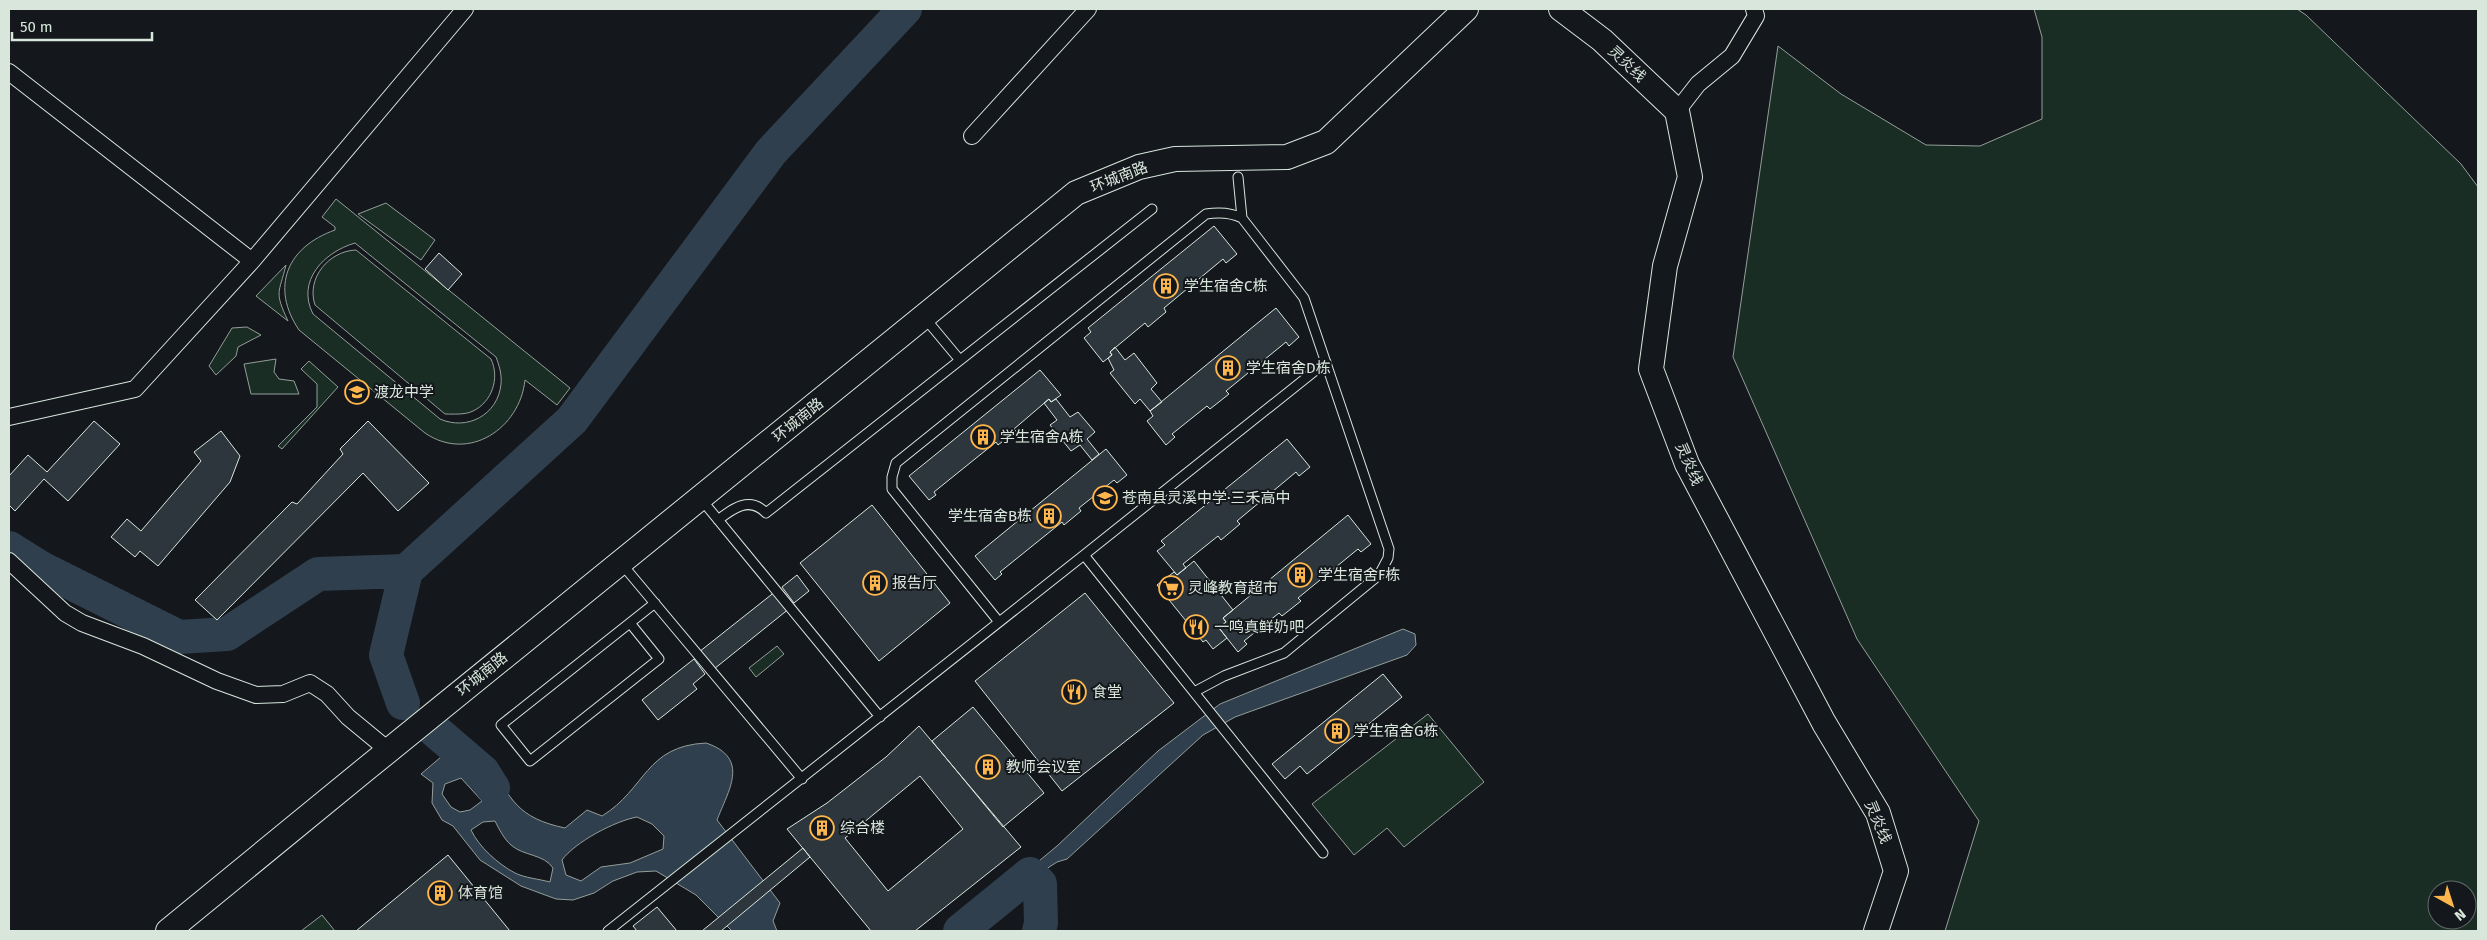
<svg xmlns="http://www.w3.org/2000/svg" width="2487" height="940" font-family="'Fira Sans','Noto Sans SC',sans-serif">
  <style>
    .green { fill: #1a2d24; stroke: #939e99; fill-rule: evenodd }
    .water { fill: #2f3f4d; stroke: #939e99; fill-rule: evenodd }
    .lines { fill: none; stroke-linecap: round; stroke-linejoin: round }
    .river { stroke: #2f3f4d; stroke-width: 34 }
    .building { fill: #2c363c; stroke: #d8e6dc; fill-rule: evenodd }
    .lane-casing { stroke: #d8e6dc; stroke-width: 11 }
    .street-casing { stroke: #d8e6dc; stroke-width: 18 }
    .secondary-casing { stroke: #d8e6dc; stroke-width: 26 }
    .lane { stroke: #14181c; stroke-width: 9 }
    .street { stroke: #14181c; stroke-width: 16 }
    .secondary { stroke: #14181c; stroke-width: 24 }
    .labels { text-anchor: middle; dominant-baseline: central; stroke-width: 4; stroke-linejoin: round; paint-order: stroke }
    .street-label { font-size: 15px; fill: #d8e6dc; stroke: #14181c }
    .poi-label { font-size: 15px; fill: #d8e6dc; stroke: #14181c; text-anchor: start }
  </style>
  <rect width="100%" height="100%" fill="#14181c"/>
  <path class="green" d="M2034 9H2297L2306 15 2461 164 2478 187V931H1945L1979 821 1857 639 1733 357 1778 46 1841 94 1926 145 1980 146 2042 119V37ZM2437 890H2467V920H2437Z
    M336 199 570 388 557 405 525 380C520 428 469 463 425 433L299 330C270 287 287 247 335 230V227L322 217ZM355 243 496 357C499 365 502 374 501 384 498 415 467 431 440 419L313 314C296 281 324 252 355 243Z
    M386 203 435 240 421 260 358 214Z
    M356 250 491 359C500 378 492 402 473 411 465 415 454 414 445 414L315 305C306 278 329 251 356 250Z
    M286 265C279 294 274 291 288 321L256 296Z
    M247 327 261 335 238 347 236 356 216 375 209 366 232 328Z
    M276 359 274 372 279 379 294 381 299 394H251L244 364Z
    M309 361 338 387 282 449 278 446 317 407V384L301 369Z
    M777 646 784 654 756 677 749 668Z
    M1428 714 1484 782 1404 847 1387 828 1354 855 1312 804Z
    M322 915 335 931H301Z"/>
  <path class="water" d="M1403 629 1415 634 1416 645 1407 655 1235 717 1203 735 1067 859 1057 862 1040 873 966 931H955L1057 846 1158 751 1220 704Z
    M706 743C751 758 728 791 717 820L780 903 773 921 777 931H732L696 895 656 871 637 872 613 881 594 893 573 900 556 899 521 886 480 860 453 826 442 820 432 803 433 783 421 774 448 751 489 760C510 800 518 818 565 828L587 810 602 816C646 789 645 746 706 743ZM461 778 482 801 470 810 460 812 451 807 442 794 445 784ZM637 817 652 824 664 836 663 849 630 863 601 867 581 881 566 875 562 860C575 842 615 821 637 817ZM495 821C499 829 504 839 511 845 523 856 544 854 553 868L550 882C539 879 525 878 515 873 498 864 479 847 471 830L483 822Z"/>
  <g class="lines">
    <path class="river" d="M9 548 41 568 179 637 227 634 318 574 406 571 386 655 403 703
      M406 571 572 420 771 152 905 9
      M433 729 483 772 493 788
      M960 931 1030 874 1040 884 1041 923 1039 931"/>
  </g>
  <path class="building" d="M1214 226 1237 254 1226 263 1223 259 1164 308 1166 312 1148 327 1145 323 1110 352 1112 355 1103 362 1084 338 1091 332 1088 328Z
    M439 253 462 274 448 290 425 269Z
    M1276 308 1299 337 1289 346 1286 342 1226 391 1229 394 1210 409 1207 406 1172 434 1175 437 1166 445 1147 421 1153 416 1150 411Z
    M1115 347 1125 360 1134 353 1157 383 1151 389 1162 402 1150 411 1140 399 1135 404 1110 373 1114 370 1108 358 1112 355 1110 352Z
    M1040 370 1061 395 1051 402 1049 399 1014 429 1016 431 998 445 996 442 934 492 936 495 929 500 909 476Z
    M1049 399 1051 402 1056 399 1070 417 1078 412 1095 432 1087 439 1099 454 1092 460 1080 445 1071 451 1050 425 1057 420 1044 403Z
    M94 421 120 444 68 501 44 479 15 511 9 505V476L28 455 47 472Z
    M368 421 429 483 398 511 363 473 217 620 195 600 292 502 297 504 343 454 340 449Z
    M221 431 240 456 230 482 158 566 140 551 135 557 111 537 127 519 141 531 201 461 194 452Z
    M1287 439 1310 467 1299 476 1296 472 1237 521 1240 524 1221 540 1218 536 1183 564 1186 568 1177 575 1157 551 1165 545 1161 541Z
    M1106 449 1127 475 1117 483 1114 480 1079 508 1081 511 1064 525 1062 522 1000 572 1002 574 995 580 975 556Z
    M872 505 950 603 879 661 800 563Z
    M1348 515 1371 544 1361 552 1358 549 1298 598 1301 601 1282 616 1279 613 1244 641 1247 644 1238 652 1219 628 1226 622 1223 618Z
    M1194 561 1233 610 1223 618 1226 622 1219 628 1227 638 1213 649 1206 640 1203 642 1157 585 1174 572 1177 575Z
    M797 575 809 591 794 603 782 587Z
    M776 591 790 608 714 669 699 652Z
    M1085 593 1174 703 1062 791 975 681Z
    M694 659 705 674 693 684 697 689 658 720 642 700Z
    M1383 674 1402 697 1307 774 1300 766 1285 779 1272 764Z
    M973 707 1044 793 1003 827 932 741Z
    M919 726 1021 847 915 931H871L787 829 827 803 886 757ZM920 776 963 829 888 891 845 838Z
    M803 848 810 857 721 931H702Z
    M448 855 510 931H356Z
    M657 907 677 931H637L633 926Z"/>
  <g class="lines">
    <g class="lane-casing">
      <path id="lane" d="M924 317 959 359
        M701 499 880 717
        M718 520C733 508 750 496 766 513L1152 209
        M1084 555 1326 362
        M621 563 802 779
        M999 622 892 489V477L896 463 1206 214C1219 212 1230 212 1242 218
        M630 623 659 659 530 761 501 725 655 603
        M1194 692 1224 676 1284 653 1379 575 1388 558 1389 549 1304 298 1242 218 1238 177
        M608 931 1084 555 1323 853"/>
    </g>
    <g class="street-casing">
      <path id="street" d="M9 72 252 261
        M1677 111 1698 84 1732 56 1756 16 1754 9
        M972 136 1088 9
        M9 417 135 389 252 261 465 9
        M9 561 65 613 82 623 143 646 217 681 256 695 283 694 310 683 327 694 348 717 388 750"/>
    </g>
    <g class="secondary-casing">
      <path id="secondary" d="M1561 9 1602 40 1677 111 1690 177 1665 266 1651 369 1687 464 1824 723 1878 813 1896 871 1876 931
        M168 931C469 683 774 440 1076 193L1139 167 1175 159 1287 157 1326 142 1466 9"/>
    </g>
    <use href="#lane" class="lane"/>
    <use href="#street" class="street"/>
    <use href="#secondary" class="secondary"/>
  </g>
  <defs>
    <g id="building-ring" transform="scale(1.25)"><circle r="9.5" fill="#14181c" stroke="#ffb74d" stroke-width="1.5"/><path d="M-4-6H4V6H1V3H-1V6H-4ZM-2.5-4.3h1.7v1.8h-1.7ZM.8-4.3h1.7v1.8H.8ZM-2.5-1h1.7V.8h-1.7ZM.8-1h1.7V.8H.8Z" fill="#ffb74d"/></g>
    <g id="school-ring" transform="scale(1.25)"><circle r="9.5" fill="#14181c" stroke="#ffb74d" stroke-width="1.5"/><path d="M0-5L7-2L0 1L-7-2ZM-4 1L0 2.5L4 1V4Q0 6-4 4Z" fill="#ffb74d"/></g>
    <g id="supermarket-ring" transform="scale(1.25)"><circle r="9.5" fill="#14181c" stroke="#ffb74d" stroke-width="1.5"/><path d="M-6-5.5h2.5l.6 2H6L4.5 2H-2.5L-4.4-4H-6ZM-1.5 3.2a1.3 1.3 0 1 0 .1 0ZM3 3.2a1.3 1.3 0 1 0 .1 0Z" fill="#ffb74d"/></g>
    <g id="restaurant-ring" transform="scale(1.25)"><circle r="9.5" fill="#14181c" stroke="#ffb74d" stroke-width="1.5"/><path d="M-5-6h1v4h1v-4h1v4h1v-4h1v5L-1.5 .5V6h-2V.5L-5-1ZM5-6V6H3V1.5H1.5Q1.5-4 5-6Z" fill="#ffb74d"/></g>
  </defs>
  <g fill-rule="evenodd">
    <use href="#building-ring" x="1166" y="286"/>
    <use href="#building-ring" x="1228" y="368"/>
    <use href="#school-ring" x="357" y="392"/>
    <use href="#building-ring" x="983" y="437"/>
    <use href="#school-ring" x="1105" y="498"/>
    <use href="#building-ring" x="1049" y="516"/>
    <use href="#building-ring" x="1300" y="575"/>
    <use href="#building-ring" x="875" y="583"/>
    <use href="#supermarket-ring" x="1171" y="588"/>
    <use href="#restaurant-ring" x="1196" y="627"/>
    <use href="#restaurant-ring" x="1074" y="692"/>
    <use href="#building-ring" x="1337" y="731"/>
    <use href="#building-ring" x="988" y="767"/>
    <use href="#building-ring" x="822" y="828"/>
    <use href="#building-ring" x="440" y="893"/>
  </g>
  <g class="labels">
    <g class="street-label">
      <text transform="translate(1627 64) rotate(43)">灵炎线</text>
      <text transform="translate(1119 177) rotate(-21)">环城南路</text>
      <text transform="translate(798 420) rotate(-39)">环城南路</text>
      <text transform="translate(1689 464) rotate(66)">灵炎线</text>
      <text transform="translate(482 674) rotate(-39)">环城南路</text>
      <text transform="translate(1878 822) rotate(67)">灵炎线</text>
    </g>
    <g class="poi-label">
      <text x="1184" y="286">学生宿舍C栋</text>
      <text x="1246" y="368">学生宿舍D栋</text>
      <text x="374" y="392">渡龙中学</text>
      <text x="1000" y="437">学生宿舍A栋</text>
      <text x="1122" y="498">苍南县灵溪中学·三禾高中</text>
      <text x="1032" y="516" text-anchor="end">学生宿舍B栋</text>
      <text x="1318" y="575">学生宿舍F栋</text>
      <text x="892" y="583">报告厅</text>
      <text x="1188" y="588">灵峰教育超市</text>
      <text x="1214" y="627">一鸣真鲜奶吧</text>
      <text x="1092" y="692">食堂</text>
      <text x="1354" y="731">学生宿舍G栋</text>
      <text x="1006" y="767">教师会议室</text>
      <text x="840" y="828">综合楼</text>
      <text x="458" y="893">体育馆</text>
    </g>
  </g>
  <rect width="2487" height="940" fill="none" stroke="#d8e6dc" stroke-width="20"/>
  <g transform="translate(2452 905) rotate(141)"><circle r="24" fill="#14181c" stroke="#626a69"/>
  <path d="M0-4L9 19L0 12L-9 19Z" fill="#ffb74d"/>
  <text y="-8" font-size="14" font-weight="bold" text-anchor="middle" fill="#d8e6dc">N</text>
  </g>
  <path d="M12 32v8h140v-8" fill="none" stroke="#d8e6dc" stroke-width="2.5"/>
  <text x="20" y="32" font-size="15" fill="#d8e6dc" stroke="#14181c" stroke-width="4" paint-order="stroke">50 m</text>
</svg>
